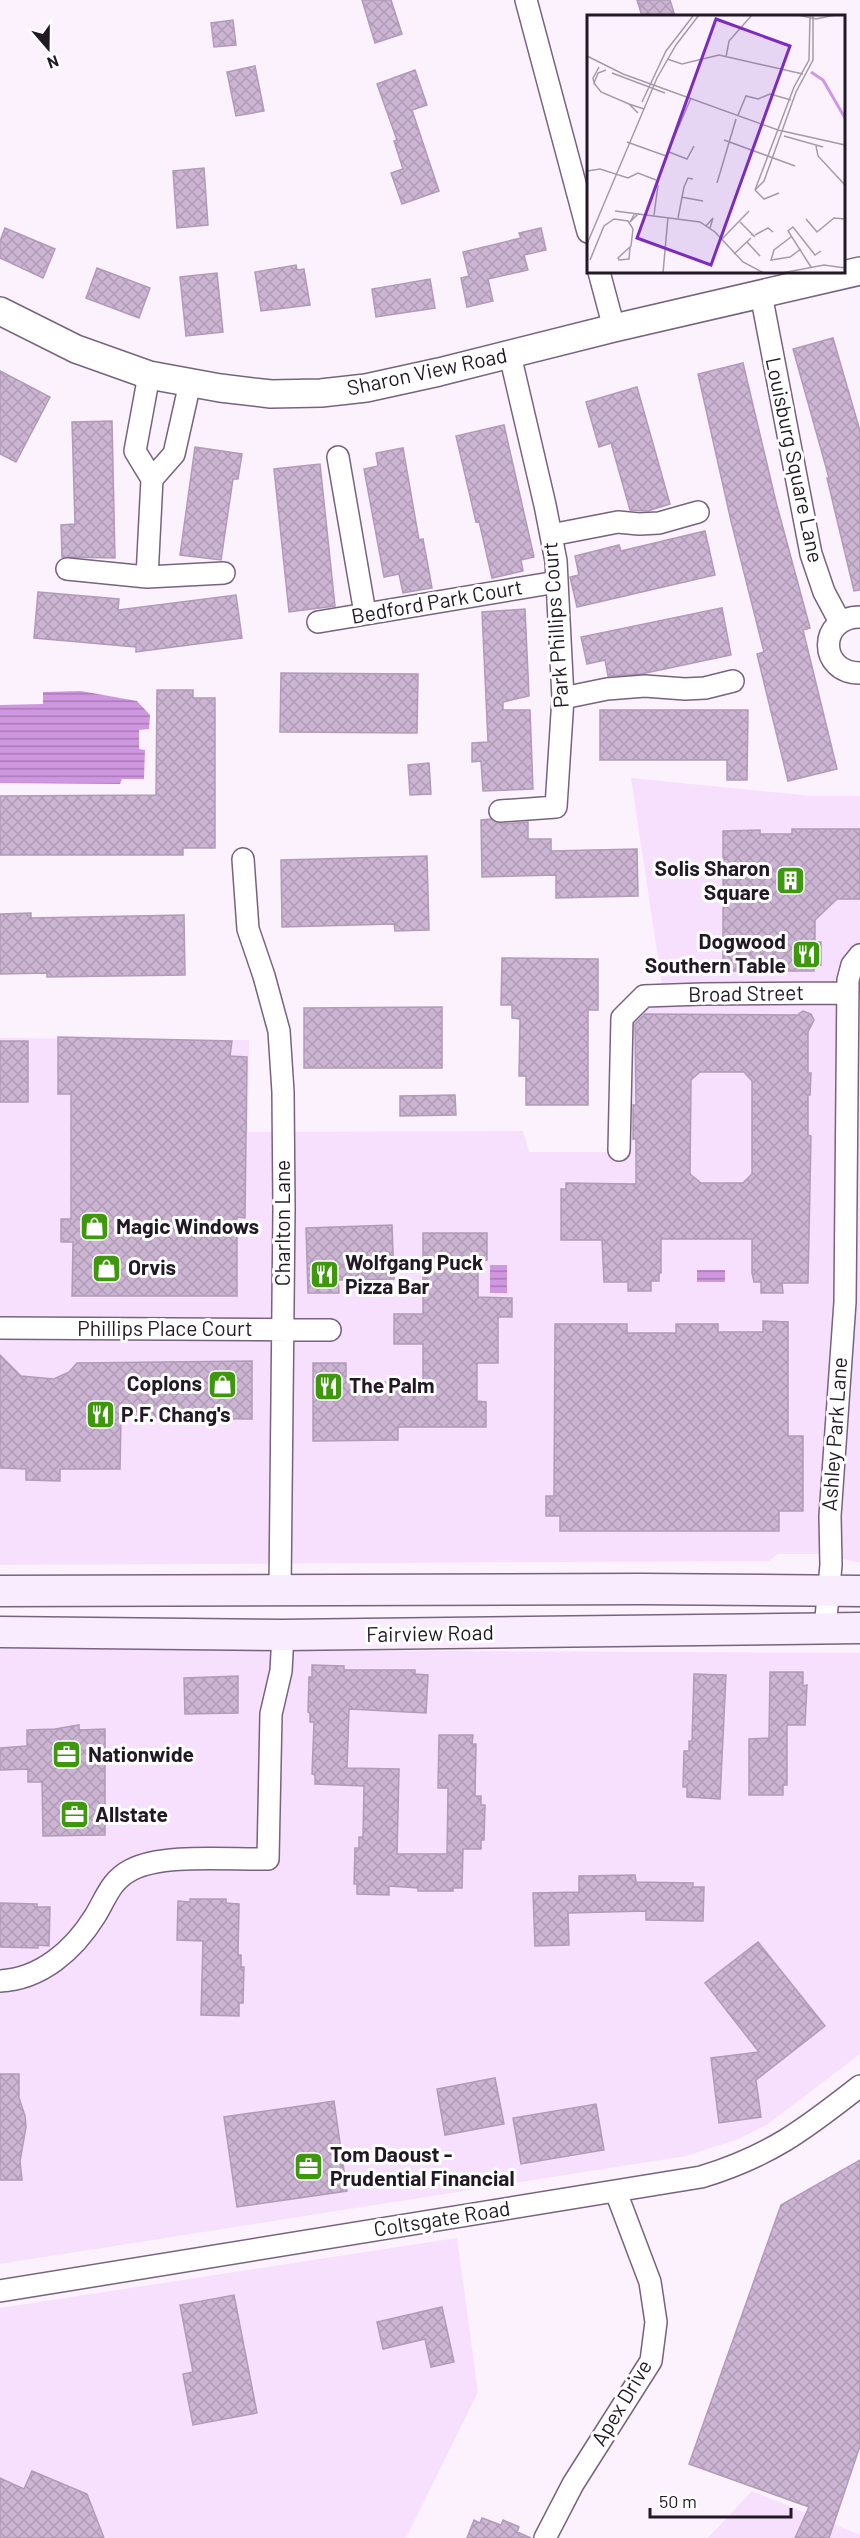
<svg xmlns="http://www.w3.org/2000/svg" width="860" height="2538" viewBox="0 0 860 2538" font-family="Barlow,sans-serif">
  <defs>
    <pattern id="water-rules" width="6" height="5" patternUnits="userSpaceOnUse" patternTransform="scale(1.5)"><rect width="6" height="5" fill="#d097e1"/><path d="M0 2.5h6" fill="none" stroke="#a87ab6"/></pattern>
    <pattern id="building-cross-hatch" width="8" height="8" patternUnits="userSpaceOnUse" patternTransform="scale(1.5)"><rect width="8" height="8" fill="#ccb5d3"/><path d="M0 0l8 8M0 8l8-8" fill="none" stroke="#af9bb5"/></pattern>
  </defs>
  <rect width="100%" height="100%" fill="#fbf2fe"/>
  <path fill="#f6e0fd" d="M631,778L812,796H860V1563L824,1554H778L769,1561L0,1565V1038L249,1040L248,1132L523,1131L529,1152H618V1035L663,992Z
    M0,1649L860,1653V2054L768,2124L739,2139L686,2156L0,2264Z
    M457,2238L478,2392L406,2538H0V2308Z
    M752,2491L860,2535V2538H708Z"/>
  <path fill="url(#water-rules)" d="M81,691L137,701L150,715L149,729L139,730V749L145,750L144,779H122L120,784L0,783V705L43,704V692Z
    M490,1265H507V1293H490Z
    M697,1270H725V1282H697Z"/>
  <path fill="url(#building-cross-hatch)" stroke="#b19bb8" stroke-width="1.5" fill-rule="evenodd" d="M362,0H391L402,34L375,43Z
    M637,0H670L675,16H642Z
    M233,20L236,45L214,47L211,23Z
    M255,66L264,111L236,116L227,72Z
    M415,70L427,105L412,110L439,191L402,204L391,173L403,169L394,141L397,140L377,84Z
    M204,168L208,225L177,228L173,171Z
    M5,228L55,249L43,278L0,258V241Z
    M541,228L546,250L524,255L528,270L488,279L493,301L467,307L461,278L469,276L463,252L521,238L519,233Z
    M296,265L297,270L304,269L310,305L261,311L255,272Z
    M97,268L150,288L139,318L86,298Z
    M217,273L223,332L186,336L180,277Z
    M430,279L435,308L376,317L372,289Z
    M833,338L860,431V590L854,591L827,478H829L793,349Z
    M743,363L776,502L810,628L803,630L837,769L788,781L757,654L764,652L731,521L698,374Z
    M0,371L50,397L16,462L0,454Z
    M637,387L670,504L648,511L630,510L611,443L599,447L586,402Z
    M112,421L115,558L62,557L61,525L75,524L72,422Z
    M504,425L534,557L521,560L523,571L492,578L479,521L476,522L456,436Z
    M195,447L242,454L238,479H233L221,560L180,555Z
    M403,448L419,540L423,539L432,588L403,593L399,574L384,577L364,469L378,466L376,453Z
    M320,464L335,606L289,612L274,469Z
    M705,531L715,575L577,607L570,577L579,575L575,556L619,545L621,551Z
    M38,592L119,599L118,610L236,595L242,638L136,652V647L34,638Z
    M722,608L731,655L641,674L608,676L605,660L587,664L581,637Z
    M525,609L529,696L503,702V710H530L533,789L483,791L481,761L472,762V743L488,742L482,612Z
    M281,673L418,674L417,733L280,732Z
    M157,690H193V698H215V848H183V855H0V796L156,795Z
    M600,710H748L747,780H727V760H600Z
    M429,763L431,794L410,795L408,765Z
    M491,819L501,824L528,822V839H551V851L637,849L638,896L556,898V875L482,877L481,820Z
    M792,829H860V899H837L815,920V942H821V965H814V971H723V831L760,830V834H792Z
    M427,856L429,930L395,931L394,924L282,927L281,860Z
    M31,913V918L184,915L185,975L47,977V973L0,974V914Z
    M502,958L598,959V1010H588V1105H526V1076H519L520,1019L512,1018V1005H501Z
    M442,1007V1068H304V1008Z
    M803,1011L811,1014L814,1020L808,1032V1073H811L810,1095H808V1135L811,1136L808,1283H782L783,1293H761V1282H754L752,1273V1239H661V1273H659V1281H651V1291H628V1282H604L602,1240H561V1189H566V1183L636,1184V1139H633V1105H636L635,1024L645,1014L797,1015ZM700,1072H744L752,1081V1174L743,1183H701L690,1174L691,1080Z
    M58,1037L232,1041L230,1056L247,1057L245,1218L237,1217V1296H72L73,1242H61V1219H71V1094H58Z
    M0,1041H28V1102H0Z
    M455,1095L456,1115L400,1116V1096Z
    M392,1225L394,1279L338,1280L339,1293H308L306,1228Z
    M423,1233H487V1260H478V1297L512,1298V1317H498V1363H477V1401L486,1402V1427H398V1440L313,1441V1363H346V1382H423V1344H394V1314H423Z
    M763,1321L788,1322V1436H803V1511H779V1531H560V1516H546V1496H554L555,1324H627V1333H676V1324H718V1332H763Z
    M0,1355L21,1376L54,1379L69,1372L77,1363L252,1361V1419L121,1418L120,1469H60V1481L26,1480V1469L0,1468Z
    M312,1665L344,1666V1670H415V1674L428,1675L426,1713L349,1709L347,1768L399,1769L397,1854H447L448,1788H438L439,1735H473L472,1744H476L475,1796H481V1805H485L484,1840H481V1849H463L462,1888H453V1891H418V1888L389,1886V1895L357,1894V1884H354L355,1848H359V1837H363L364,1786L315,1784V1775L312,1774L314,1722H310V1713L308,1712L309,1677H312Z
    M770,1672H803V1686L807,1685L805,1725H787V1785H783V1795H749V1739L769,1738Z
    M694,1674L726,1675L720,1799L687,1797V1787H683L684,1751H689V1741H692Z
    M238,1676V1713L185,1714L184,1678Z
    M79,1725V1730L105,1729V1835L43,1836L42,1782H28V1769L0,1770V1748L27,1746V1730L55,1729Z
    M635,1875L636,1882L693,1883V1887H704L703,1921L646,1920V1911L568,1913L569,1945L535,1946L533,1893L579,1892V1876Z
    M190,1899H226V1903L239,1904L238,1955H241V1967H244L243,2003H239V2016L201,2015L203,1941L177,1940L178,1901L190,1902Z
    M0,1903L37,1904V1907H50L49,1946L38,1945V1948L0,1947Z
    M758,1942L825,2026L756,2080L761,2117L719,2123L711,2058L759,2052L705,1983Z
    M0,2074H19V2098L25,2116L26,2127L20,2161L22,2180H0Z
    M495,2078L504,2124L445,2135L437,2089Z
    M334,2101L347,2191L237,2207L224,2117Z
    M596,2104L604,2150L521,2164L513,2118Z
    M860,2160V2446L829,2538H795L809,2507L689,2464L781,2205Z
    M234,2295L257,2413L193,2425L183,2374L193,2372L180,2305Z
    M442,2307L454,2362L431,2367L425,2339L383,2349L377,2322Z
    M32,2471L87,2494L104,2538H0V2478L24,2489Z
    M482,2518L501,2525L503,2520L519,2527L517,2532L531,2538H467L474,2520L480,2523Z"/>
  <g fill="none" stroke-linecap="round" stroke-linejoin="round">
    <defs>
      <path id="minor" d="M526,0L588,232
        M599,272L614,328
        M761,294L811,554L824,592L840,622
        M149,375L135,451L152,479L174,454L190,383
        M338,457L365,613
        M551,535L618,522L639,524L659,523L698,512
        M67,569L147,577L224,573
        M147,577L152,479
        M860,617C818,617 818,673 860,673
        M318,622L557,582
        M563,698L607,689L645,686L685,689L705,688L733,681
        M500,811L556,807L563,698L556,561L545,505L510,355
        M243,859L248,929L264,976L279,1031L283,1092L284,1209L280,1591
        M619,1150L622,1018L644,996L703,994L848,993
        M0,1328L330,1330
        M825,1628L831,1565L830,1516L845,1302L848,980L852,965L860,955
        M0,1981C41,1979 74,1950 95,1916C106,1898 111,1880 131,1870C162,1853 231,1860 268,1859L271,1714L281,1671L283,1635
        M0,2291L701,2177C770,2156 804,2130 860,2086
        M545,2538L573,2484L651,2361L656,2322L650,2282L616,2192"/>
      <path id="tertiary" d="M0,311L76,349L149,375L220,388L271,394L321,393L366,388L439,372L614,328L860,271"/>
      <path id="secondary" d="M0,1591L641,1589L860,1591
        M0,1632L283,1635L860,1628"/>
    </defs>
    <use href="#minor" stroke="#77637e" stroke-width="24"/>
    <use href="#tertiary" stroke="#77637e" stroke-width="30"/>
    <use href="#secondary" stroke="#77637e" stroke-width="33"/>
    <use href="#minor" stroke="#fff" stroke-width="21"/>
    <use href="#tertiary" stroke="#fff" stroke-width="27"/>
    <use href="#secondary" stroke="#f9ecfe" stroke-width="30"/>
  </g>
  <defs>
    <symbol id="building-square" viewBox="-11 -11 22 22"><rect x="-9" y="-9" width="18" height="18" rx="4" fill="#3f970f" stroke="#fff"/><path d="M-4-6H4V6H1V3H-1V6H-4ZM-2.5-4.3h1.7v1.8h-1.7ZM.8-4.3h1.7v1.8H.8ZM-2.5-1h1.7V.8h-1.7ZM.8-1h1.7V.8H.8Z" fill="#fff"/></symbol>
    <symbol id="restaurant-square" viewBox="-11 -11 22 22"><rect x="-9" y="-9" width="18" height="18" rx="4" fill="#3f970f" stroke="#fff"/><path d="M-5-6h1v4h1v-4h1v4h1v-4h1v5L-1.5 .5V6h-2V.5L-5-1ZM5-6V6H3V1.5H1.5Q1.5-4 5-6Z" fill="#fff"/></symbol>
    <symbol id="shop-square" viewBox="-11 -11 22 22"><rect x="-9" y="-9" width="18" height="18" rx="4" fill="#3f970f" stroke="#fff"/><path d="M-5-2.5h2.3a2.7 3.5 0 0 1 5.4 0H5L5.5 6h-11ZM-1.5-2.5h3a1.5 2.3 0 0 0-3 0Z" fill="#fff"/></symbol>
    <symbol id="office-square" viewBox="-11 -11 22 22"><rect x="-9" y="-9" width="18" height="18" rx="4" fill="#3f970f" stroke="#fff"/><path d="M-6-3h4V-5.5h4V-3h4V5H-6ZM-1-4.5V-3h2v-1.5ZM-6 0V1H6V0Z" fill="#fff"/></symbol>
  </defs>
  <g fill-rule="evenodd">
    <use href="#building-square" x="774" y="864" width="33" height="33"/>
    <use href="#restaurant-square" x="790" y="938" width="33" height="33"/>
    <use href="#shop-square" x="78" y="1210" width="33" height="33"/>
    <use href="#shop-square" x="90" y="1252" width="33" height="33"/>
    <use href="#restaurant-square" x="308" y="1258" width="33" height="33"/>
    <use href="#shop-square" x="206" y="1368" width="33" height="33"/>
    <use href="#restaurant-square" x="312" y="1370" width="33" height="33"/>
    <use href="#restaurant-square" x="84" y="1398" width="33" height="33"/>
    <use href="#office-square" x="50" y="1738" width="33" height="33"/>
    <use href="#office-square" x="58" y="1798" width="33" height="33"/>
    <use href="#office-square" x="292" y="2150" width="33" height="33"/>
  </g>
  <g text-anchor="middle" stroke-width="6" stroke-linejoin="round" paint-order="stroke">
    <g font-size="21" fill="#211924" stroke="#fff">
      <text transform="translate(427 372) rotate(-12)" y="7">Sharon View Road</text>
      <text transform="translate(794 460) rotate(78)" y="7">Louisburg Square Lane</text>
      <text transform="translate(437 602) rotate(-10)" y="7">Bedford Park Court</text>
      <text transform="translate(556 625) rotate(-94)" y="7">Park Phillips Court</text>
      <text transform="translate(746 994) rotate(-1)" y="7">Broad Street</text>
      <text transform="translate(283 1223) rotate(-90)" y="7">Charlton Lane</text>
      <text x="165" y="1336">Phillips Place Court</text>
      <text transform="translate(835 1434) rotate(-86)" y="7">Ashley Park Lane</text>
      <text transform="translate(430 1634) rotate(-1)" y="7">Fairview Road</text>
      <text transform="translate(442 2219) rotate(-9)" y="7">Coltsgate Road</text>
      <text transform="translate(622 2403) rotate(-59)" y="7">Apex Drive</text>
    </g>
    <g font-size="21" font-weight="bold" fill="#211924" stroke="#fff" text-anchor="start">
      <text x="770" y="876" text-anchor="end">Solis Sharon<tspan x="770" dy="24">Square</tspan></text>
      <text x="786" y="949" text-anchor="end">Dogwood<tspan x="786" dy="24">Southern Table</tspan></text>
      <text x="116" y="1234">Magic Windows</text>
      <text x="345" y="1270">Wolfgang Puck<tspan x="345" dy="24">Pizza Bar</tspan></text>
      <text x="128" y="1275">Orvis</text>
      <text x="202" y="1391" text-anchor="end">Coplons</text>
      <text x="349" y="1393">The Palm</text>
      <text x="121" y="1422">P.F. Chang's</text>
      <text x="88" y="1762">Nationwide</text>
      <text x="95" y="1822">Allstate</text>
      <text x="330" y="2162">Tom Daoust -<tspan x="330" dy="24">Prudential Financial</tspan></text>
    </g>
  </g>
  <g transform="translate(587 15)">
    <rect width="258" height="258" fill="#fbf2fe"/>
    <path fill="none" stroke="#d097e1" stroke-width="3" d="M224,57L236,65L258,103"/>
    <path fill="none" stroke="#a49ba7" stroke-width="1.5" d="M211,0L229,4L248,0M223,1L222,45L207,72L168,175L177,166L209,77L226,45V0M0,41L36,59L191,115L258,130M139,42L142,26L165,0M80,44L95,49L132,40L216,59M12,52L6,63L7,68L11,58L19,55M25,58L78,78M7,68L14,77L42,89M55,87L79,36L106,1M51,98L42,89L57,94M151,100L159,81L171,84L183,79L204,85M197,121L236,132M137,125L208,151M40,127L79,141L104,83M229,131L231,141L258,170M82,137L100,144L107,131M0,156L13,154L41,163L51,158L69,165M130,168L149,104M168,175L177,184L192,178M94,182L116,186M28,196L113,207L128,217L156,247L177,258M48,198L43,207L52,198M67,200L71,170M91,203L97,172L101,163L106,164M219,204L230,217L247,203L258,204M153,207L168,222L164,219M119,211L126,203L123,213M168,220L181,213L186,217M204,222L187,235L184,245L203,242L214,234M135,224L162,196M160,227L173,241M0,229L70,63L89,30L112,0M147,239L164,223M3,245L17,211L27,204L41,206L46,214L44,231L31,243L32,245L42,244L43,232M224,252L201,216L206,212L228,240L234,236M76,258L81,202M195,258L237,250L258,253"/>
    <path fill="#7b2cbf" fill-opacity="0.15" stroke="#7b2cbf" stroke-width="3" d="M129,4L203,31L124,250L50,223Z"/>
    <rect width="258" height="258" fill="none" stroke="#211924" stroke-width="3"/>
  </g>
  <g transform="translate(48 48) rotate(160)" stroke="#ffffff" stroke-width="4.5" paint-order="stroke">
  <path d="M0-4.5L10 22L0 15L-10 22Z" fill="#211924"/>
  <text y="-9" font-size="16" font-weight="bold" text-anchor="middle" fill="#211924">N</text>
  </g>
  <path d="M650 2508v9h141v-9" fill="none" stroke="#211924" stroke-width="3"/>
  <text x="659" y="2508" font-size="18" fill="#211924" stroke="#ffffff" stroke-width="4.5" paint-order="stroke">50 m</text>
</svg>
